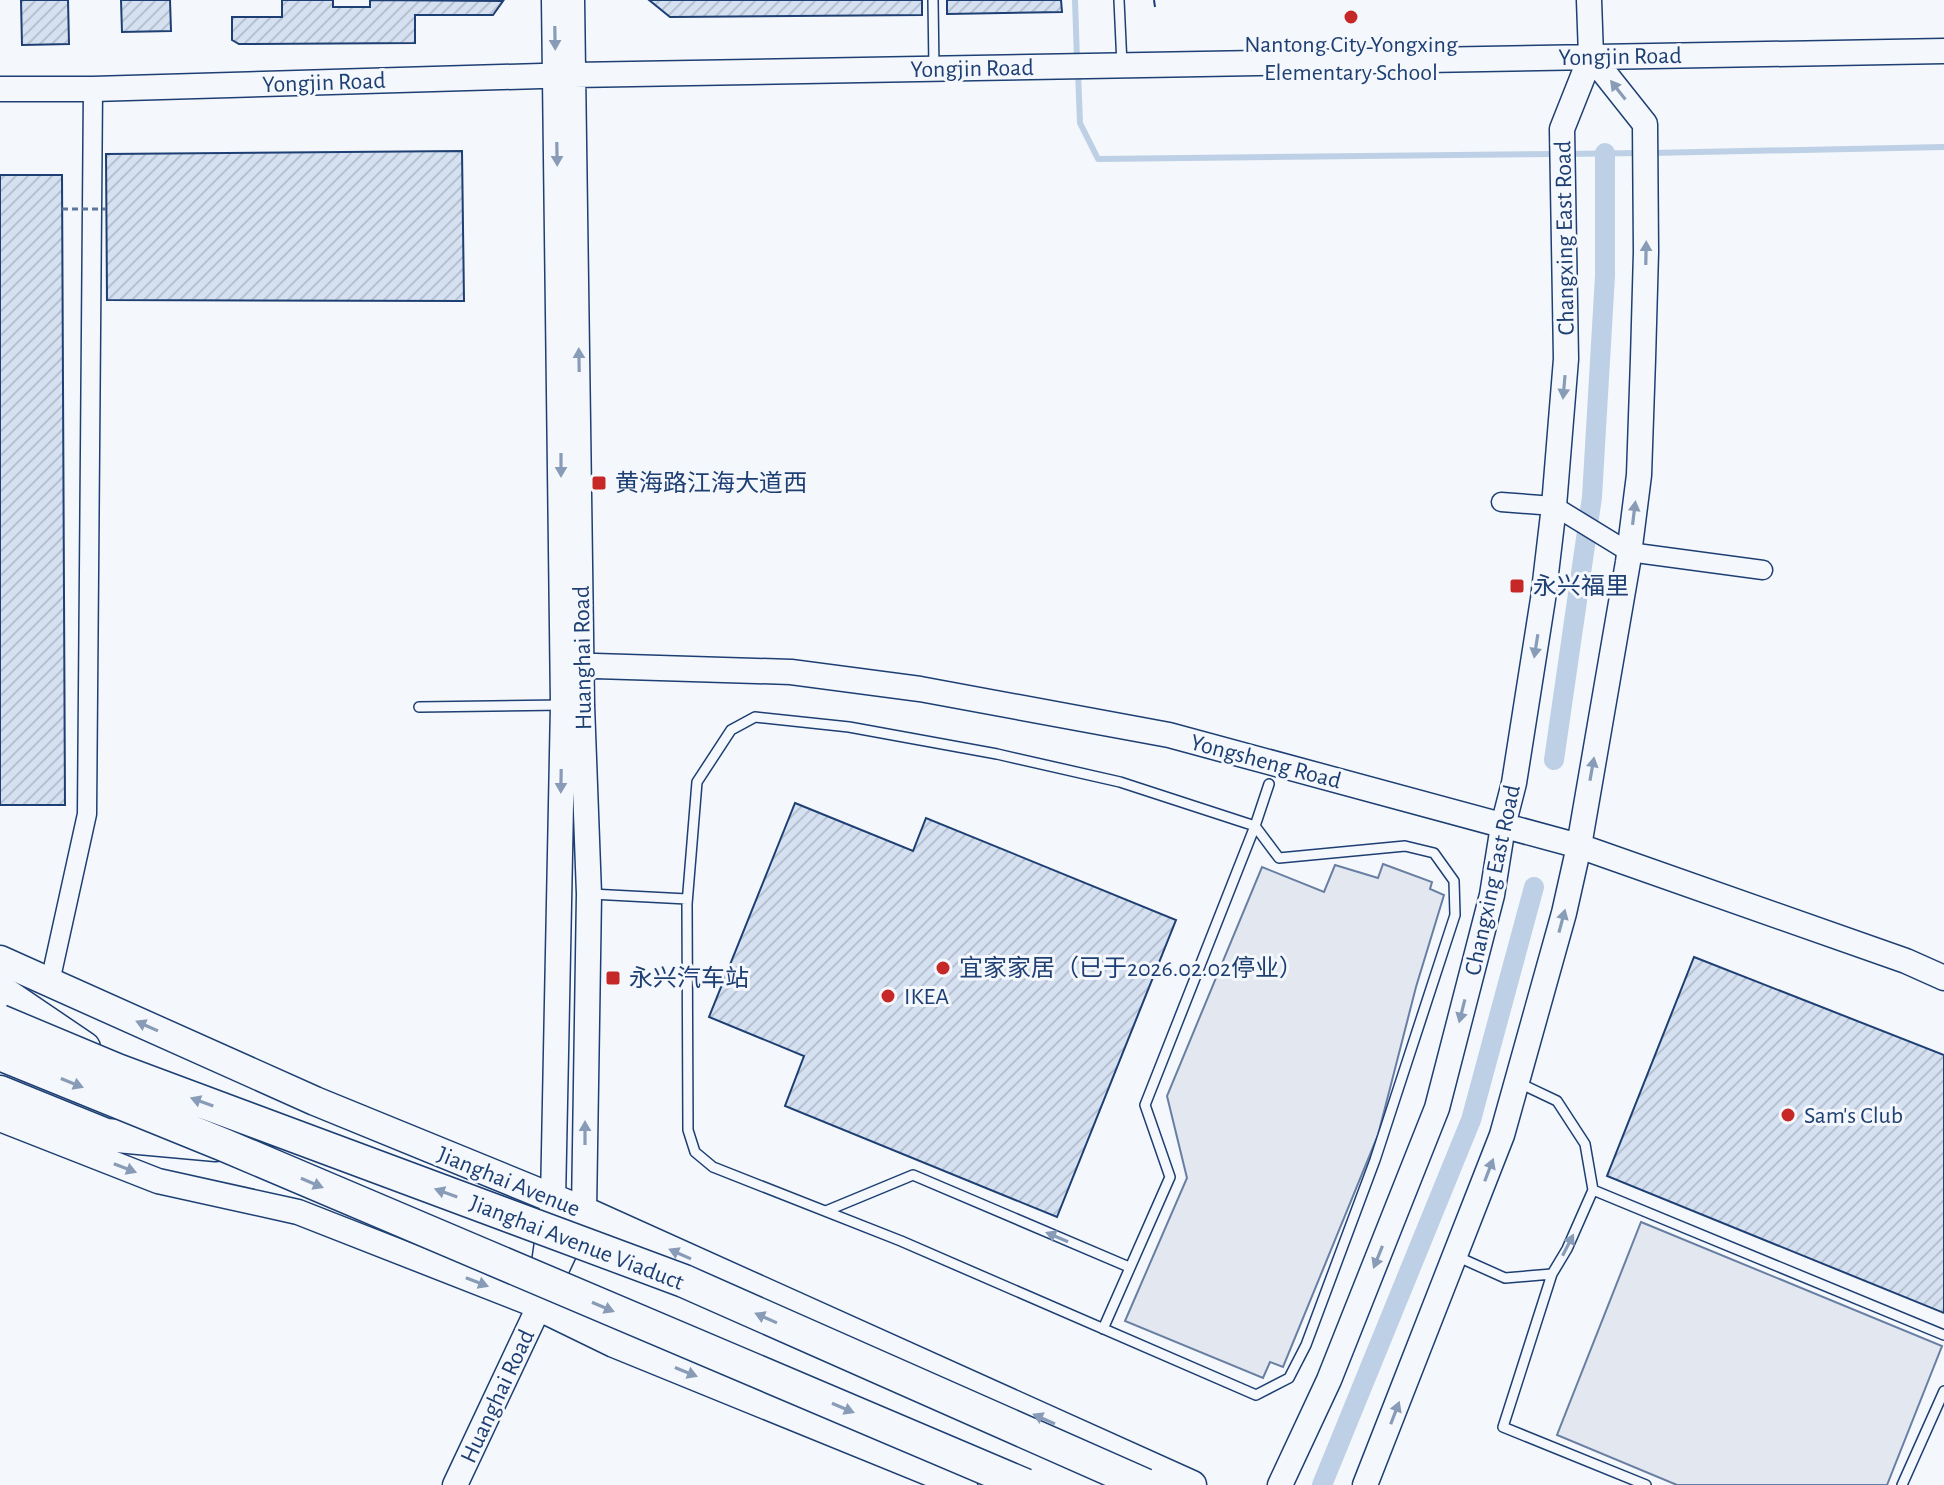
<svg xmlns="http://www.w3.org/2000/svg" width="1944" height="1485" viewBox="0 0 1944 1485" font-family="'Alegreya Sans','Noto Sans SC',sans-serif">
  <defs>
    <pattern id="building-hatch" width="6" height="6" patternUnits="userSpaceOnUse" patternTransform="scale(2)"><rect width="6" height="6" fill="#d5e0f0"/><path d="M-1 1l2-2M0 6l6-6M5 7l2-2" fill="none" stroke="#b6c1d1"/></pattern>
  </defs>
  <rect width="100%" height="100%" fill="#f4f7fb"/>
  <path fill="#e3e8f0" stroke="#687fa3" stroke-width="2" d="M1383,864L1432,882L1430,889L1444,895L1416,987L1378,1135L1283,1367L1270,1362L1263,1378L1125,1321L1187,1178L1167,1096L1262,867L1324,892L1335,865L1378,878Z
    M1641,1222L1942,1346L1887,1485H1677L1557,1435Z"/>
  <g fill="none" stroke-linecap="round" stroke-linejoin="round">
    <path stroke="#bed0e5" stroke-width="6" d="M1075,0L1077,60
      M1078,72L1080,123L1098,159L1555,154
      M1650,153L1944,147
      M1566,154L1639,153"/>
    <path stroke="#bed0e5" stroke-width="20" d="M1554,760L1592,497L1605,276V153
      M1322,1485L1471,1120L1534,887"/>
  </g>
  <path fill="url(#building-hatch)" stroke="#1d3f73" stroke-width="2" d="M21,0H68L69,44L22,45Z
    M121,0H170L171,31L122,32Z
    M282,0H333V7H370V0L503,1L493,15H415V43L239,44L232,40V17H282Z
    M649,0H922V15L670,17Z
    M947,0H1061L1062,12L947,14Z
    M462,151L464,301L107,300L106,154Z
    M0,175H62L65,805H0Z
    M795,803L913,851L926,818L1176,920L1057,1217L785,1106L804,1056L709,1017Z
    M1694,957L1944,1055V1313L1607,1176Z"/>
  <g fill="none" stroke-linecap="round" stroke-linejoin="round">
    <defs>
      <path id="lane" d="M933,0L934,69
        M1119,0L1122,65
        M419,707L563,705
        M591,894L687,899
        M1593,1190L1944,1335
        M826,1211L913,1175L1129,1267
        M1456,1256L1505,1278L1552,1274L1567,1249L1593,1190L1585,1144L1557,1101L1517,1082
        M1552,1274L1503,1427L1646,1485
        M1103,1329L1170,1177L1145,1105L1255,826L1120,782L997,754L849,727L755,717L731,730L697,782L687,904L688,1130L695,1152L713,1167L901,1241L1256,1395L1289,1378L1306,1345L1375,1160L1455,915L1454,881L1434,853L1405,846L1279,858L1255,826L1269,784
        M1902,1485L1944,1391"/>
      <path id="street" d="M1501,502L1554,506L1629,552L1763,570
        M50,982L87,814L93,89"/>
      <path id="secondary" d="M0,89H93L574,75L1944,51
        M563,665L791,672L920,689L1169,735L1579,846L1906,961L1944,978
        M0,1119L158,1181L298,1212L538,1306
        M541,1284L553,1201L563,705L554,0
        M455,1485L584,1211L589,894L582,705L572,0
        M1280,1485L1329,1380L1437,1108L1492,895L1503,826L1514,783L1543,599L1554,506L1566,359L1562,129L1591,56L1589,0
        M1365,1485L1502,1135L1564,913L1579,846L1628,562L1639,475L1643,359L1646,252L1645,124L1591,56"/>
      <path id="primary" d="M0,960L315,1101L584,1211L1192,1485
        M538,1306L614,1343L963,1485"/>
      <path id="highway" d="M0,991L84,1048
        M0,1092L106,1135L216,1145"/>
    </defs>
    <use href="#lane" stroke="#1d3f73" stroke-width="12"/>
    <use href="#street" stroke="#1d3f73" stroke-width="21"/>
    <use href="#secondary" stroke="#1d3f73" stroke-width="27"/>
    <use href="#primary" stroke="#1d3f73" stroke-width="31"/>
    <use href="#highway" stroke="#1d3f73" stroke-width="35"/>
    <use href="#lane" stroke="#f4f7fb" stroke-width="9"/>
    <use href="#street" stroke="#f4f7fb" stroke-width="18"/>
    <use href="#secondary" stroke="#f4f7fb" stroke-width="24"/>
    <use href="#primary" stroke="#f4f7fb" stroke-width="28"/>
    <use href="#highway" stroke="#f4f7fb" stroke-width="32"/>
    <defs>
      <path id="highway-bridge" d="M0,1021L117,1070L684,1281L1145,1485
        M0,1054L224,1145L1025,1485"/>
    </defs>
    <use href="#highway-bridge" stroke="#1d3f73" stroke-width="35" stroke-linecap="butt"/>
    <path stroke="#5e769c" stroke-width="3" stroke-dasharray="6 4" stroke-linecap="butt" d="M62,209H106"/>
    <use href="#highway-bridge" stroke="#f4f7fb" stroke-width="32"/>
    <path stroke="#1d3f73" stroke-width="2" stroke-dasharray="10 4" stroke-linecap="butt" d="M1154,0L1155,7"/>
  </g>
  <defs><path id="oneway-solid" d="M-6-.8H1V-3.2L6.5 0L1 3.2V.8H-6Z" transform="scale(2)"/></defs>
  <g fill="#889bb7">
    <use href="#oneway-solid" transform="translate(555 38) rotate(89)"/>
    <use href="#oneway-solid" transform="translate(1618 90) rotate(-128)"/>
    <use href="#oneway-solid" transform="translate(557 154) rotate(89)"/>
    <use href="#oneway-solid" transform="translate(1646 253) rotate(-89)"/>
    <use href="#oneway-solid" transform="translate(579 360) rotate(-91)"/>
    <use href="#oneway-solid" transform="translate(1564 387) rotate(95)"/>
    <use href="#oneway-solid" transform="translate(561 465) rotate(90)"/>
    <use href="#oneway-solid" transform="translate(1634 513) rotate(-83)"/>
    <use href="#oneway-solid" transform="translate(1536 646) rotate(99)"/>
    <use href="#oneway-solid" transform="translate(1592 769) rotate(-80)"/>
    <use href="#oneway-solid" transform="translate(561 781) rotate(91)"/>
    <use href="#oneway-solid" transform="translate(1562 921) rotate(-75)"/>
    <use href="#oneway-solid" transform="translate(1462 1011) rotate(104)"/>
    <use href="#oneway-solid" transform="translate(147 1026) rotate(-156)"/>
    <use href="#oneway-solid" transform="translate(72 1083) rotate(22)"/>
    <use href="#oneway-solid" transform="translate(202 1102) rotate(-160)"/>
    <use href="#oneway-solid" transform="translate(585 1133) rotate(-90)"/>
    <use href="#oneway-solid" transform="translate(125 1168) rotate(21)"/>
    <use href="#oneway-solid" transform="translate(1489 1170) rotate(-69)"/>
    <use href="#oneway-solid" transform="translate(312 1183) rotate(23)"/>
    <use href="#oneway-solid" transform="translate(446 1193) rotate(-160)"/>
    <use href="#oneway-solid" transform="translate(1057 1237) rotate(-157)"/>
    <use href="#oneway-solid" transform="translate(1568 1245) rotate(-63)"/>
    <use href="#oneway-solid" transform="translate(680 1254) rotate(-156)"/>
    <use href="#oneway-solid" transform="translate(1378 1257) rotate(112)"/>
    <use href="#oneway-solid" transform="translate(477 1282) rotate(21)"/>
    <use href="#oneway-solid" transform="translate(603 1307) rotate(23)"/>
    <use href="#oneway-solid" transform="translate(766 1318) rotate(-156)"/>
    <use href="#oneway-solid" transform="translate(686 1372) rotate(22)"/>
    <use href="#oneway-solid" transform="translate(843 1408) rotate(23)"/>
    <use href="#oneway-solid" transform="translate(1395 1413) rotate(-69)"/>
    <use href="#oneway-solid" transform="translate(1044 1419) rotate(-156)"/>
  </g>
  <g fill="#c62828" stroke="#f4f7fb" stroke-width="3">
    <circle cx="1351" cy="17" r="8"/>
    <rect x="591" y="475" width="16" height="16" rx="4"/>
    <rect x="1509" y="578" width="16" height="16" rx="4"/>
    <circle cx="943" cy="968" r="8"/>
    <rect x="605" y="970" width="16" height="16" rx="4"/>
    <circle cx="888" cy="996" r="8"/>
    <circle cx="1788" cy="1115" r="8"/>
  </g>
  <g text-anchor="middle" stroke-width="6" stroke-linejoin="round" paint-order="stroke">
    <g font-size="24" fill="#1d3f73" stroke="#f4f7fb" text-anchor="start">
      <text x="1351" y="52" text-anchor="middle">Nantong City Yongxing<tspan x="1351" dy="28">Elementary School</tspan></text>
      <text x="615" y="491">黄海路江海大道西</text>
      <text x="1533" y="594">永兴福里</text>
      <text x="959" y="976">宜家家居（已于2026.02.02停业）</text>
      <text x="629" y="986">永兴汽车站</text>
      <text x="904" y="1004">IKEA</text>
      <text x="1804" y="1123">Sam's Club</text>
    </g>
    <g font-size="24" fill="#1d3f73" stroke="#f4f7fb">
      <text transform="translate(1620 56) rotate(-1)" y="8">Yongjin Road</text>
      <text transform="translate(972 68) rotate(-1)" y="8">Yongjin Road</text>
      <text transform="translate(324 82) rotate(-2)" y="8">Yongjin Road</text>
      <text transform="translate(1564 238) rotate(-91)" y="8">Changxing East Road</text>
      <text transform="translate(582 658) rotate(-91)" y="8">Huanghai Road</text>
      <text transform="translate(1266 761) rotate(15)" y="8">Yongsheng Road</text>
      <text transform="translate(1492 880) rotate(-78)" y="8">Changxing East Road</text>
      <text transform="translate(509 1181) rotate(22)" y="8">Jianghai Avenue</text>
      <text transform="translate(577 1242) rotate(21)" y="8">Jianghai Avenue Viaduct</text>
      <text transform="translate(497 1396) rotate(-65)" y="8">Huanghai Road</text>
    </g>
  </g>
</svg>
